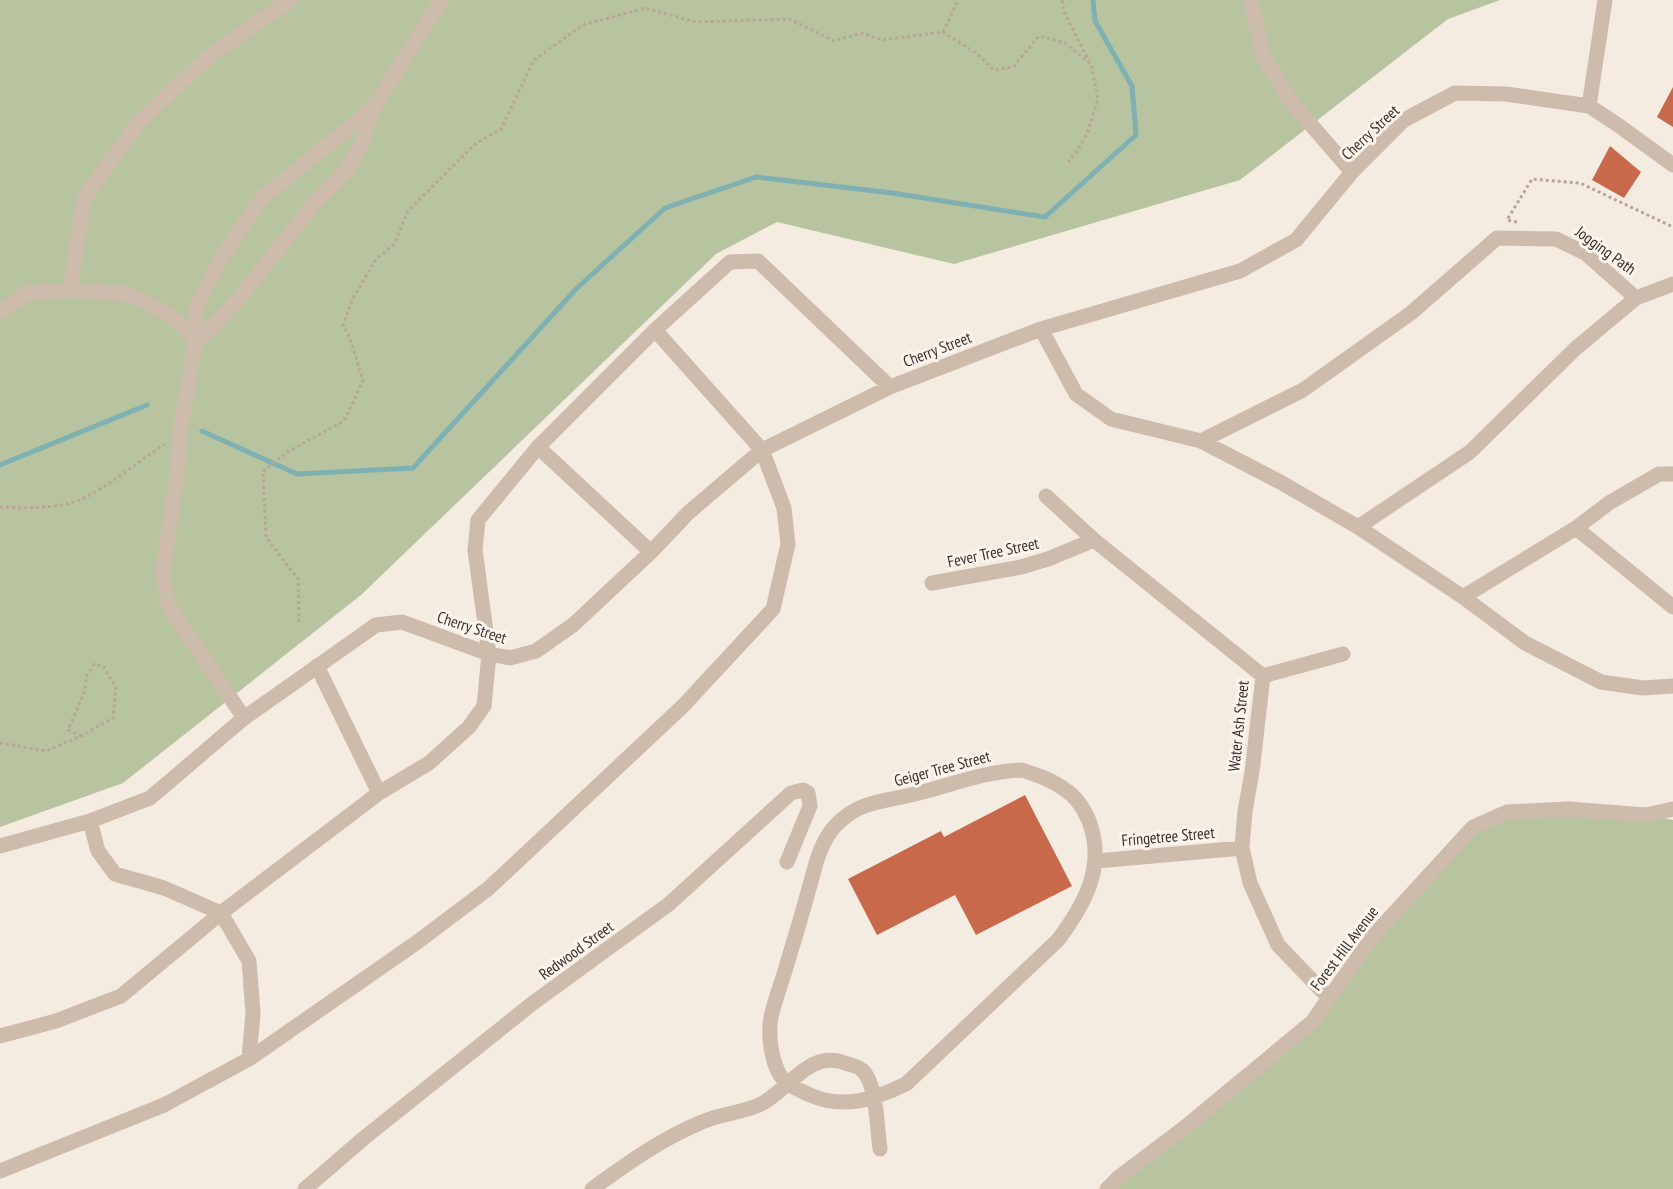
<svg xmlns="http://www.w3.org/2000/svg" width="1673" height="1189" viewBox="0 0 1673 1189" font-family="'PT Sans Narrow',sans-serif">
  <rect width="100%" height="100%" fill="#f4ebe1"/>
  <path fill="#b8c4a0" d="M0,0H1500L1448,19L1240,180L954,264L777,222L716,254L361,595L123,783L0,827Z
    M1507,812L1646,815L1673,820V1189H1107L1312,1022L1373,936L1473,827Z"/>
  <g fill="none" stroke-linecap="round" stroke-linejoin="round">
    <path stroke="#7fb0b2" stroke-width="5" d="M202,431L297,474L413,468L576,289L665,208L756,177L892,193L1045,217L1136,135L1132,86L1095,21L1093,0
      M0,465L147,405"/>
  </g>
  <path fill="#c8694b" d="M1673,87V127L1657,117Z
    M1610,146L1641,172L1624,198L1592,180Z
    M1025,795L1072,886L976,935L955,895L877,935L848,879L941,831L944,837Z"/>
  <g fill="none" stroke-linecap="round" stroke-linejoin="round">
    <path stroke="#b9a596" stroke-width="3" stroke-dasharray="3 3" stroke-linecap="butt" d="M1062,0L1064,12L1089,61
      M943,32L958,0
      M1517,222L1507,220L1532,179L1580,183L1673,227
      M0,507C23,508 47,509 70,503C98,496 138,461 165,444
      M299,622L298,579L266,537L263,471L289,451L344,421L363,381L350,338L343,325L352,300L376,259L394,244L408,211L475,144L501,129L534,60L583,25L645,8L696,22L789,19L834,41L861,33L882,40L943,32L976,53L994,70L1013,67L1039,36L1065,43L1091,64L1098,99L1088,131L1078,150L1068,162
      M0,743L46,751L81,736L113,718L116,688L103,666L94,664L86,677L85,691L68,730L81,736"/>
    <path stroke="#cdbbac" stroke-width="15" d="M1251,0L1263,56L1292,103L1352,172
      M1589,106L1605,0
      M70,290L84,198L139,122L208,57L290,0
      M0,312L27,293L70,290L130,294L171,316L196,339
      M1041,329L1076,394L1111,419L1201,441L1282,483L1358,527L1463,597L1525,643L1601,682L1643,688L1673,686
      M196,339L209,330L241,296L316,201L346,171L360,148L374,107L441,0
      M1201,441L1303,390L1411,313L1497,238L1556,239L1585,253L1636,298
      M538,447L651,552
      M1046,496L1094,540L1263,676
      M1358,527L1470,452L1575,349L1636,298L1673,284
      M1576,528L1673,607
      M932,583L1021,567L1048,559L1094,540
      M1463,597L1576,528L1609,503L1659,474H1673
      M317,666L379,793
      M1263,676L1252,772L1245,811L1242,848L1250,883L1278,945L1329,998
      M1263,676L1343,654
      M244,718L168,605L163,573L178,465L179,436L196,339L195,323L196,309L206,287L223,255L262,198L374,107
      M1022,770C1037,775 1052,780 1064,789C1076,796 1084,809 1089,821C1106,866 1085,904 1058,940L906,1084C875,1099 844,1110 810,1095C798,1089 787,1086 780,1075C771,1060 768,1035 771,1017C775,999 782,982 787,964C797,931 807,897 816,863C822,844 829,829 845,817C864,801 892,800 915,794C951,785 985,771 1022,770Z
      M90,821L98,851L115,874L164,888L221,913L249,961L253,1013L249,1059
      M0,846L90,821L150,798L244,718L376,625L402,622L489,654L510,658L536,651L573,625L651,552L688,513L762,450L890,387L1041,329L1240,271L1296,240L1352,172L1404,120L1455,93L1506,94L1589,106L1618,125L1673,165
      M1097,861L1242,848
      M0,1036L56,1021L121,996L221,913L379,793L429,763L469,727L484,706L489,654L475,550L478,520L538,447L655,330L730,262L758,261L890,387
      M0,1171L164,1105L249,1059L416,943L489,888L683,706L773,609L788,544L784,508L762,450L655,330
      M305,1189L364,1138L533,1003L669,904L791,793L803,790L808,793L810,806L787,862
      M592,1189C628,1163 661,1139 702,1122C720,1114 741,1113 759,1105C788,1092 808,1049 845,1063C851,1065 858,1066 862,1070C877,1083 877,1129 880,1149
      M1107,1189L1119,1177L1184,1128L1312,1022L1373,936L1473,827L1507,812L1568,809L1646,815L1673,809"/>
  </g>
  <g text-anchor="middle" stroke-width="6" stroke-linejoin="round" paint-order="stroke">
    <g font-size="16" fill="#3b302b" stroke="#fbf5ee">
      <text transform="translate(1370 132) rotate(-43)" y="6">Cherry Street</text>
      <text transform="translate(1606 250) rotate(36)" y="6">Jogging Path</text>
      <text transform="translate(937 349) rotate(-21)" y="6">Cherry Street</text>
      <text transform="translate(993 552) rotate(-12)" y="6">Fever Tree Street</text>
      <text transform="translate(472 627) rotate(18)" y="6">Cherry Street</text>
      <text transform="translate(1238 726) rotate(-84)" y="6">Water Ash Street</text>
      <text transform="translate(942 768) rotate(-15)" y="6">Geiger Tree Street</text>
      <text transform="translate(1168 836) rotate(-5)" y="6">Fringetree Street</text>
      <text transform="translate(1344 948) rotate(-53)" y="6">Forest Hill Avenue</text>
      <text transform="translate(576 950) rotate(-36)" y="6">Redwood Street</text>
    </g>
  </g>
</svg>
